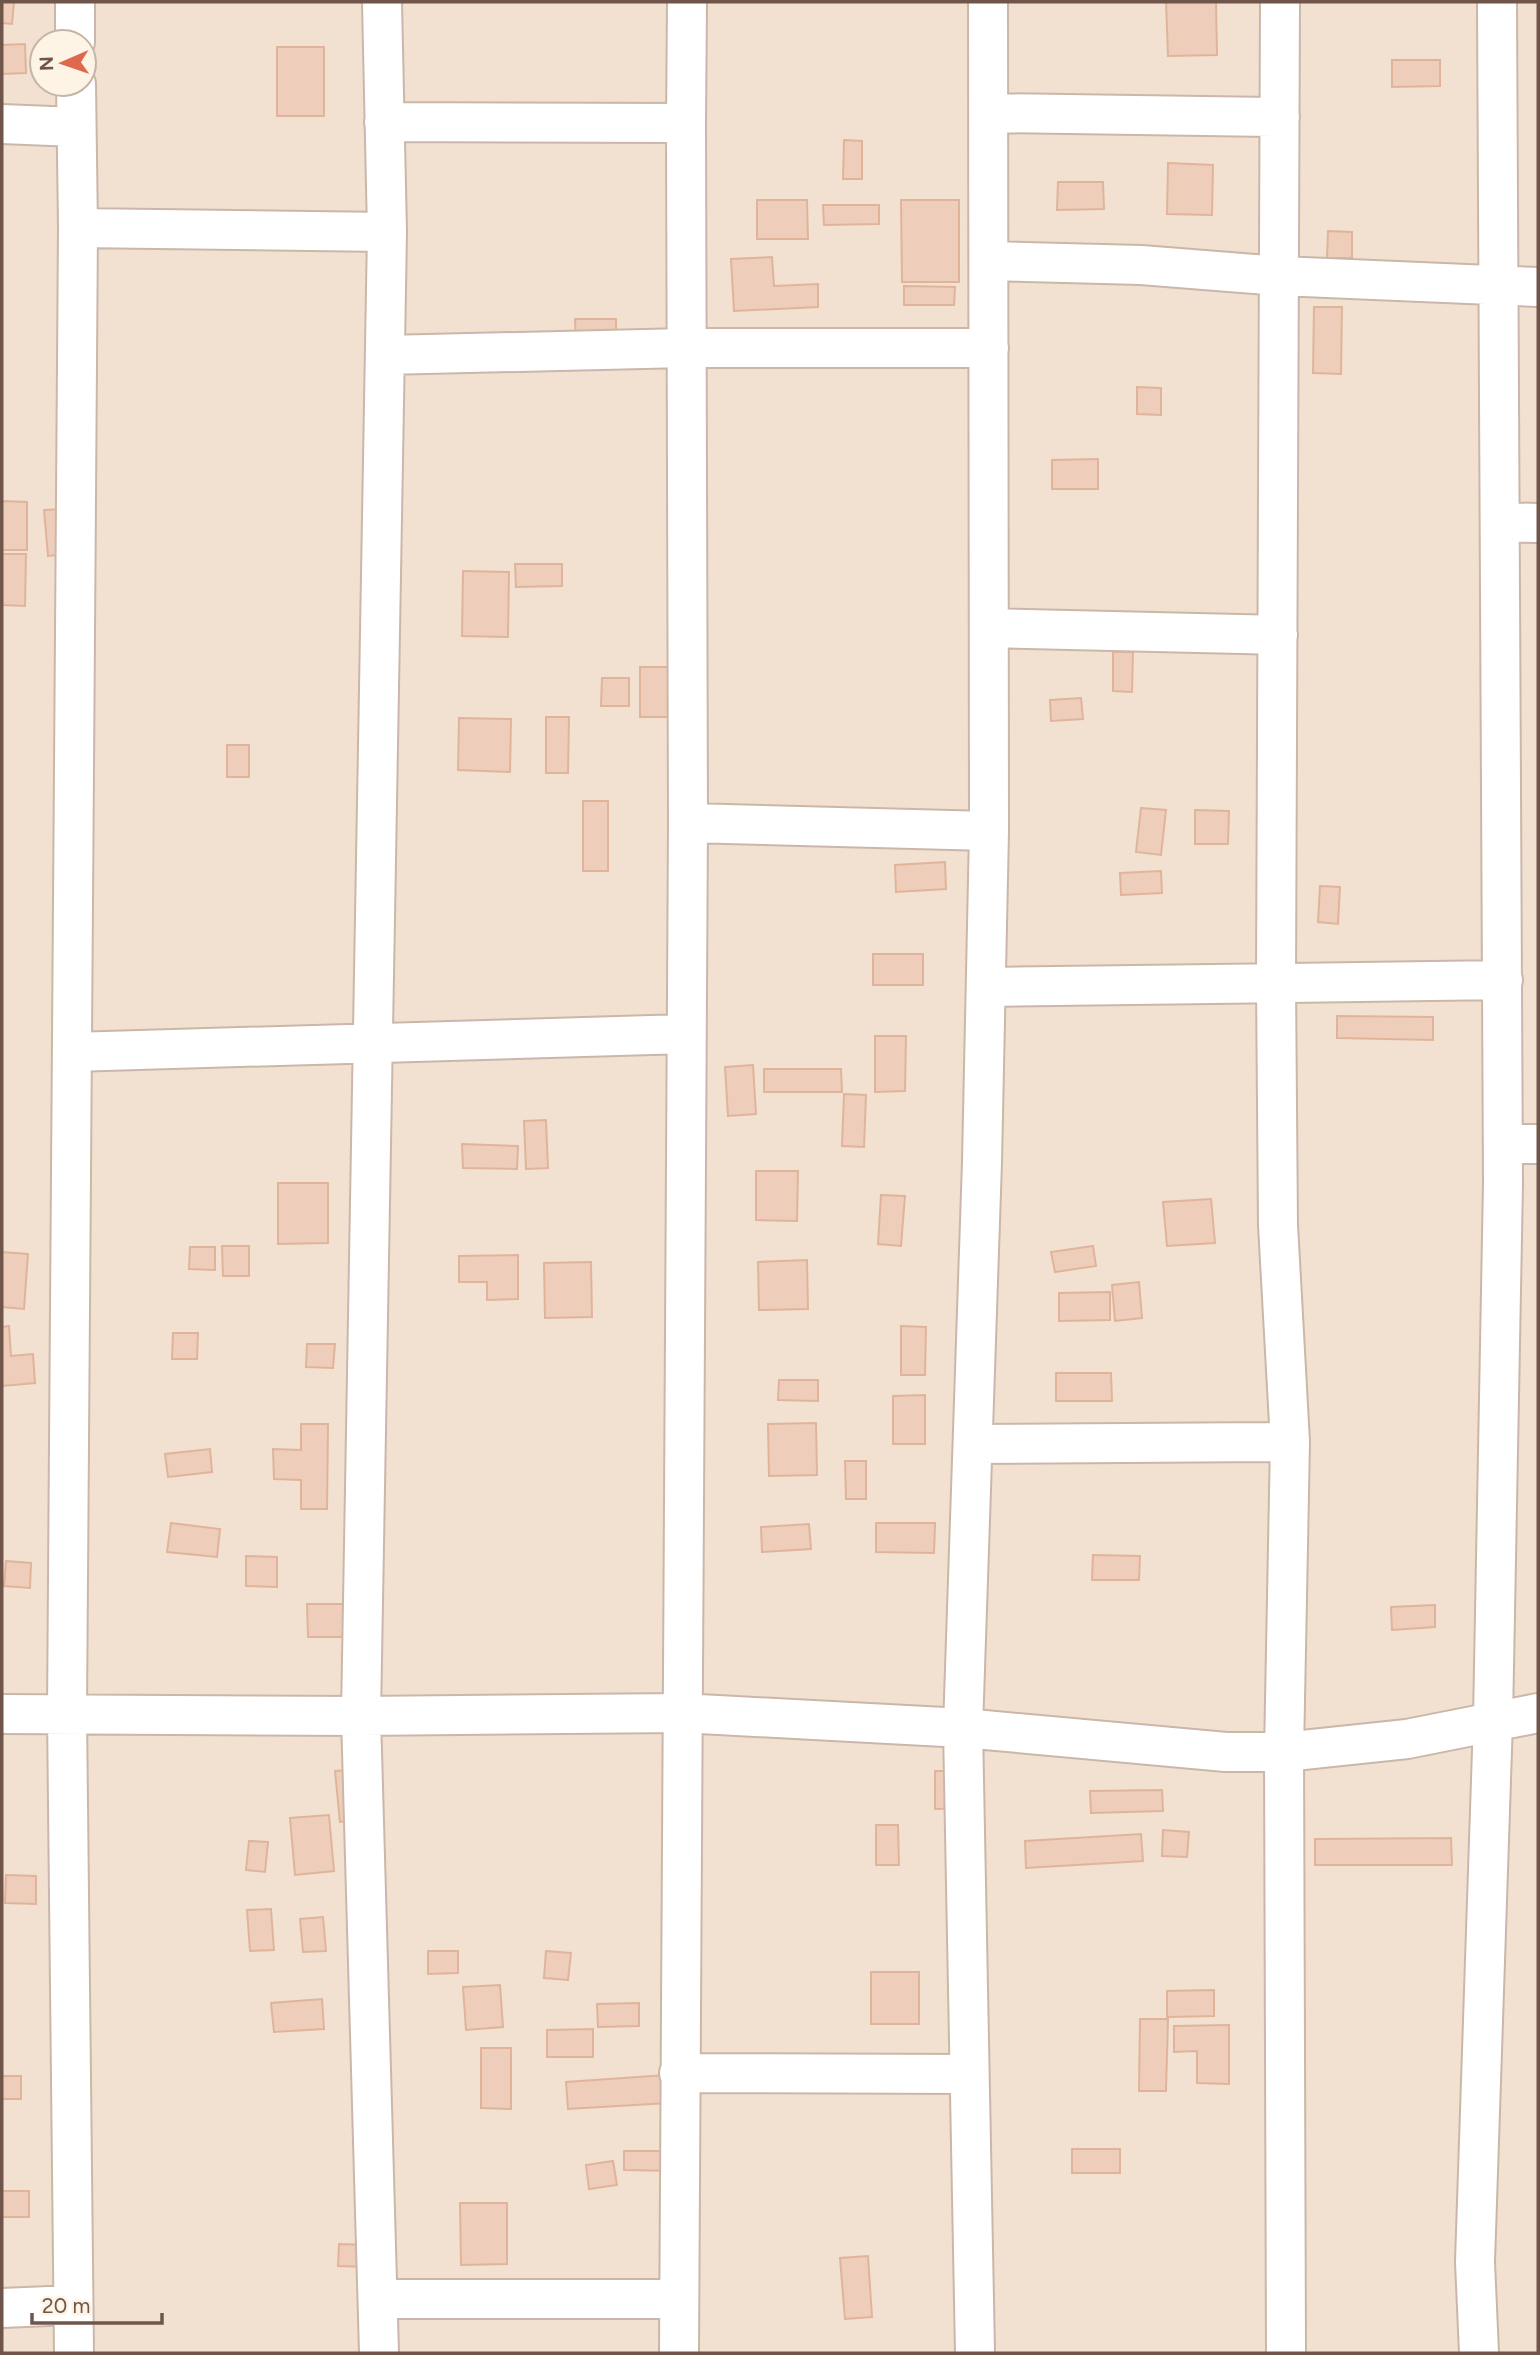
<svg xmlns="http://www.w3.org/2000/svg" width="1540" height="2355" viewBox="0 0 1540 2355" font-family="Figtree,sans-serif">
  <rect width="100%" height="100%" fill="#fbf0e1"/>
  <path fill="#f2e1d0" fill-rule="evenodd" d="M2,2H1538V2353H2ZM42,42H84V84H42Z"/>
  <path fill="#eeceba" stroke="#e0b49b" stroke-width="2" d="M2,2H14L12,24L2,23Z
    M1166,2H1216L1217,55L1168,56Z
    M25,44L26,73L2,74V45Z
    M277,47H324V116H277Z
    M1392,60H1440V86L1392,87Z
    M844,140L862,141V179H843Z
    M1168,163L1213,165L1212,215L1167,214Z
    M1058,182H1103L1104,209L1057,210Z
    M757,200H807L808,239H757Z
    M901,200H959V282H902Z
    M823,205H879V224L824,225Z
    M1328,231L1352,232V258H1327Z
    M772,257L774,286L818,284V307L734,311L731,259Z
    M904,286L955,287L954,305H904Z
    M1314,307H1342L1341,374L1313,373Z
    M575,319H616V346L576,345Z
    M1137,387L1161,388V415L1137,414Z
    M1098,459V489H1052V460Z
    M2,501L27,502V550H2Z
    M65,509L68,554L48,556L44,510Z
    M2,554H26L25,606L2,605Z
    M515,564H562V586L516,587Z
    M463,571L509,572L508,637L462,636Z
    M1113,652H1133L1132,692L1113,691Z
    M640,667H685V717H640Z
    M602,678H629V706H601Z
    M1081,698L1083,719L1051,721L1050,700Z
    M546,717H569L568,773H546Z
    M459,718L511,719L510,772L458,770Z
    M227,745H249V777H227Z
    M583,801H608V871H583Z
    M1141,808L1166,810L1161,855L1136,852Z
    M1195,810L1229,811L1228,844H1195Z
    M945,862L946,889L896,892L895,865Z
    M1161,871L1162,893L1121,895L1120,873Z
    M1320,886L1340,887L1338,924L1318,922Z
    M873,954H923V985H873Z
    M1337,1016L1433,1017V1040L1337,1038Z
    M875,1036H906L905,1091L875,1092Z
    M753,1065L756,1114L728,1116L725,1067Z
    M764,1069H841L842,1092H764Z
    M844,1094L866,1095L864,1147L842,1146Z
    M546,1120L548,1168L526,1169L524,1121Z
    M462,1144L518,1146L517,1169L463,1168Z
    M756,1171H798L797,1221L756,1220Z
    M278,1183H328V1243L278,1244Z
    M881,1195L905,1196L901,1246L878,1244Z
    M1211,1199L1215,1243L1167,1246L1163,1202Z
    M222,1246H249V1276H223Z
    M1093,1246L1096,1266L1055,1272L1051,1252Z
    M190,1247H215V1270L189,1269Z
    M2,1252L28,1254L24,1309L2,1307Z
    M518,1255V1299L487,1300V1282H459V1256Z
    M807,1260L808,1309L759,1310L758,1262Z
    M591,1262L592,1317L545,1318L544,1263Z
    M1139,1282L1142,1318L1115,1321L1112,1285Z
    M1110,1292V1320L1059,1321V1293Z
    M9,1326L11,1356L33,1354L35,1383L2,1386V1327Z
    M901,1326L926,1327L925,1375H901Z
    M173,1333H198L197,1359H172Z
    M307,1344H335L333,1368L306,1367Z
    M1056,1373H1111L1112,1401H1056Z
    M779,1380H818V1401L778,1400Z
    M925,1395V1444H893V1396Z
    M816,1423L817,1475L769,1476L768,1424Z
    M301,1424H328L327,1509H301V1480L274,1479L273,1449L301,1450Z
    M210,1449L212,1472L168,1477L165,1454Z
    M845,1461H866V1499H846Z
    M171,1523L220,1529L217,1557L167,1552Z
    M876,1523H935L934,1553L876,1552Z
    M809,1524L811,1549L762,1552L761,1527Z
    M1093,1555L1140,1556L1139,1580H1092Z
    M246,1556L277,1557V1587L246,1586Z
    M6,1561L31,1563L30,1588L4,1586Z
    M307,1604H361V1637H308Z
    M1435,1605V1627L1392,1630L1391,1607Z
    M363,1769L368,1819L340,1822L335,1771Z
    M935,1771H971V1808L935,1809Z
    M1162,1790L1163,1811L1091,1813L1090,1791Z
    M329,1815L334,1871L295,1875L290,1818Z
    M876,1825H898L899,1865H876Z
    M1163,1830L1189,1832L1187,1857L1162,1856Z
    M1141,1834L1143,1861L1026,1868L1025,1841Z
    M1451,1838L1452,1865H1315V1839Z
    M249,1841L268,1842L265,1872L246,1870Z
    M6,1875L36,1876V1904L5,1903Z
    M271,1909L274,1950L250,1951L247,1910Z
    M323,1917L326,1951L303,1952L300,1919Z
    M428,1951H458V1973L428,1974Z
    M546,1951L571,1953L568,1980L544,1978Z
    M871,1972H919V2024H871Z
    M500,1985L503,2027L466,2030L463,1987Z
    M1214,1990V2016L1167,2017V1991Z
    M322,1999L324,2029L274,2032L271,2003Z
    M639,2003V2026L598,2027L597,2004Z
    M1140,2019H1168L1166,2091H1139Z
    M1229,2025V2084L1197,2083V2051L1174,2052V2026Z
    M593,2029V2057H547V2030Z
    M481,2048H511V2109L481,2108Z
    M666,2075L668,2103L568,2109L566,2082Z
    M2,2076H21V2099H2Z
    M1072,2149H1120V2173H1072Z
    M624,2151H677L676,2171L624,2170Z
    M613,2161L617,2185L589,2189L586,2165Z
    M2,2191H29V2217H2Z
    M460,2203H507V2264L461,2265Z
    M339,2244L366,2245V2267L338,2266Z
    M868,2256L872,2317L845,2319L840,2258Z"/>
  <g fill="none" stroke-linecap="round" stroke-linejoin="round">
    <defs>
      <path id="minor" d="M75,2V42
        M1280,2L1276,983L1278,1225L1290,1442L1284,1752L1286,2353
        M989,113L1280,117
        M384,122L686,123L687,2
        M2,124L76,127
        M78,228L387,232
        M989,261L1141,265L1280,276L1538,287
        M385,355L686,348H989
        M1501,522L1538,523
        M989,628L1278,635
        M688,823L989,831
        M987,987L1503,980
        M72,1052L686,1034
        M1503,1144H1538
        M973,1444L1290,1442
        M2,1714L361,1716L681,1713L963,1728L1226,1752H1284L1407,1739L1538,1713
        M679,2073L968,2074
        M380,2299H677
        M2,2308L73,2305
        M74,2353L67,1713L78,228L76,84
        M379,2353L361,1716L387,232L382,2
        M679,2353L688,823L686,123
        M975,2353L963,1728L982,1162L989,831L988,2
        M1479,2353L1475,2262L1493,1720L1503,1183L1497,2"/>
    </defs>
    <use href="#minor" stroke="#cab7a9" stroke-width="42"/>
    <use href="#minor" stroke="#fff" stroke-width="38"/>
  </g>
  <rect width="1540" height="2355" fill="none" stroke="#70564a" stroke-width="7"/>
  <g transform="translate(63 63) rotate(268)"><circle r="33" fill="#fef4e6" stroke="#c5b5a8" stroke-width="2"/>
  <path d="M0-5L12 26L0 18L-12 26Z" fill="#df694c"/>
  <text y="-10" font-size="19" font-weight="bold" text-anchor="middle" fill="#70564a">N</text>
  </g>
  <path d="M32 2313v10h130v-10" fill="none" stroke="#70564a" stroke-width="3.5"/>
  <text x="42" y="2313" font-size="21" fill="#70564a" stroke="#fef4e6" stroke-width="5" paint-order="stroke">20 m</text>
</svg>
